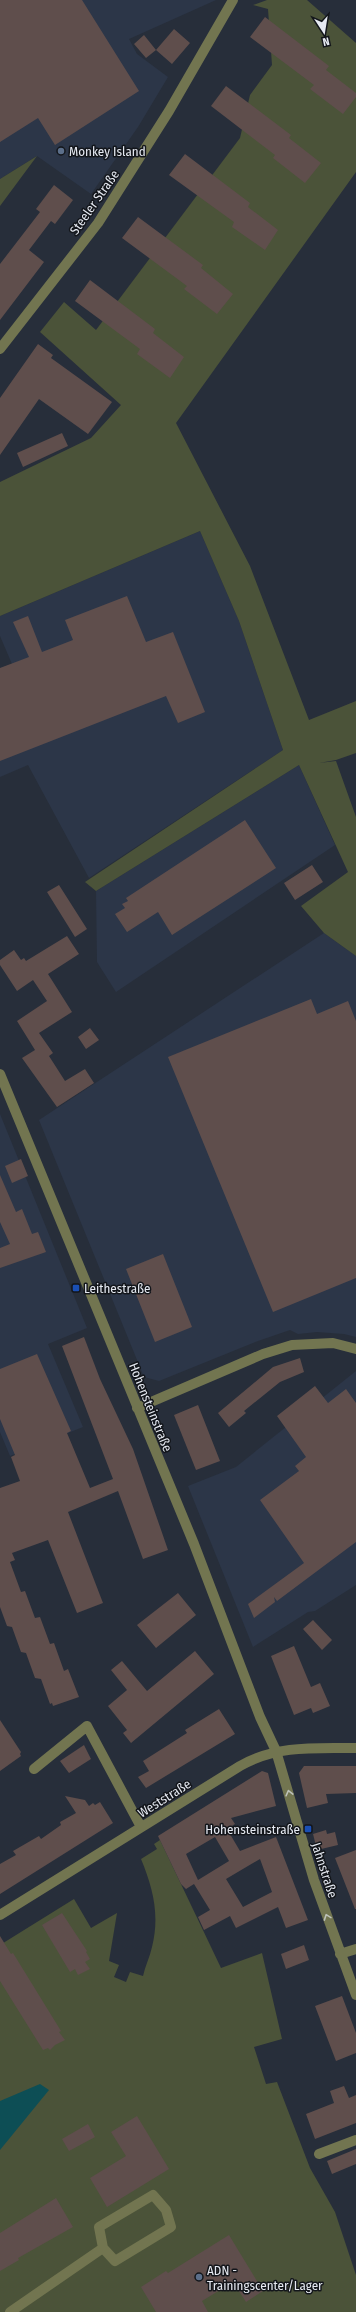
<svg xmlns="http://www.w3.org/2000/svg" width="356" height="2312" viewBox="0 0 356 2312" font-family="'Fira Sans Condensed',sans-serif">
  <rect width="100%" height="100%" fill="#272e3a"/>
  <path fill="#2c3648" d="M0,0H216L129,39L137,54L168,77L138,127L91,194L37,156L0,179Z
    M200,531L239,621L283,750L89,878L28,765L0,777V668L12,664L0,636V616Z
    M299,765L335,845L116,992L97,962L96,891Z
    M324,933L356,956V1337L344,1334L317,1332L298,1334L290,1330L258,1341L159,1381L144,1377L39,1120Z
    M0,1114L87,1328L48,1344L83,1427L10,1456L0,1432Z
    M356,1371V1585L315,1611L308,1612L253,1647L188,1486L236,1467Z"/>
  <path fill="#4b5339" d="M267,0H307L356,43V172L176,423L250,566L309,720L356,701V753L336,760L319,763L336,761L356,817V956L324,933L301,906L348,872L299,765L96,891L85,882L283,750L239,621L200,531L0,616V482L91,438L121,405L40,332L64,302L96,330L240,138L250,95L272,65L268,9L253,5Z
    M37,156L0,206V179Z
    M160,1840L221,1968L262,1953L282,2039L254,2047L266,2084L277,2082L310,2168L335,2212L356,2275V2312H0V1945L74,1899L91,1928L117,1913L109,1961L119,1965L114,1977L126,1982L130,1972L143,1976C145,1966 150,1957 152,1947C160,1915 153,1888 141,1859L157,1849L154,1844Z"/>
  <path fill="#0d4e55" d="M40,2084L49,2090L0,2150V2101Z"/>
  <path fill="#5f4e4c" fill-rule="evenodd" d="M0,0H82L139,91L55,145L38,118L0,142Z
    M265,17L329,66L326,70L356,93V97L343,114L310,89L314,85L250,37Z
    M174,29L190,43L172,64L156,50Z
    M144,35L156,50L146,58L134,44Z
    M226,86L291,135L289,138L321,163L305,183L273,158L275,155L211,106Z
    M185,154L250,203L248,207L278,230L265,250L232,227L234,222L169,175Z
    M54,185L73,200L55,224L51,221L29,250L44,262L0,320V264L40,212L36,209Z
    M138,217L203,265L201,268L233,294L217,314L184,289L187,286L122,238Z
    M90,280L155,329L153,333L184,357L170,378L137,354L140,349L75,301Z
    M38,344L53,355L51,358L112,402L88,434L39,399L0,455V398Z
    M62,433L68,446L23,467L17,453Z
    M127,596L146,642L173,632L205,712L178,723L166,696L0,761V668L29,657L13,622L28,616L42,652L73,640L65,620Z
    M245,820L276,868L172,935L158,912L127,932L115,914L125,908L122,904L128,901L126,898Z
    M312,865L323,882L295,900L284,883Z
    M59,885L87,929L75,937L47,892Z
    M67,936L79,954L48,974L72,1012L39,1033L53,1053L49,1056L65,1081L85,1069L94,1083L57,1107L22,1058L35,1050L17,1021L47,1001L33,980L17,991L0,965V960L14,950L21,960L24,958L26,961Z
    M311,999L317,1014L348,1001L356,1021V1278L273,1312L168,1057Z
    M90,1028L99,1040L86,1049L78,1037Z
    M21,1159L28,1176L12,1183L5,1166Z
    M0,1175L16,1212L22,1209L32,1234L38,1232L46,1252L0,1268V1248L10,1244L0,1222Z
    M163,1254L192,1327L155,1342L126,1269Z
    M84,1337L100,1379L133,1449L168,1550L143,1559L118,1491L68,1512L103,1603L77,1613L48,1540L12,1553L15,1560L10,1562L21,1592L25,1591L35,1618L40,1617L50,1644L54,1643L64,1671L68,1669L79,1697L53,1706L52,1703L50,1704L41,1679L35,1678L26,1653L21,1652L12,1627L7,1626L0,1607V1488L20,1481L11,1457L15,1455L0,1419V1369L37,1354L71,1431L67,1433L90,1488L113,1479L62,1346Z
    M300,1358L304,1372L280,1382L244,1411L246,1413L229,1427L218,1413L273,1367Z
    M315,1386L328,1403L346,1389L356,1403V1542L277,1601L274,1597L275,1602L254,1618L248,1604L304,1563L260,1500L299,1471L295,1466L306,1457L277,1416Z
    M198,1405L220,1461L196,1470L174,1415Z
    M178,1593L196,1615L156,1648L137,1625Z
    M313,1620L332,1640L322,1650L303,1629Z
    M294,1646L311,1687L320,1683L330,1706L313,1713L311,1708L294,1715L271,1656Z
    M195,1651L214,1674L131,1743L123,1733L127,1730L108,1706L127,1690L111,1670L122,1661L147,1691Z
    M219,1709L235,1734L146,1788L138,1777L149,1771L143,1761L187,1733L185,1730Z
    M0,1720L21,1752L20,1754L21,1756L0,1771Z
    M84,1745L91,1759L69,1773L60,1761Z
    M304,1766H356V1793L326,1794L328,1803L307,1808L299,1773Z
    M262,1771L268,1773L276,1806L231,1818L235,1824L227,1829L240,1851L276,1837L308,1920L286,1928L278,1907L236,1928L230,1916L204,1930L198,1917L210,1910L194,1884L186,1889L181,1884L158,1836ZM215,1837L229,1861L198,1880L186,1854ZM260,1859L272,1892L243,1907L226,1879Z
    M65,1796L85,1800L89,1806L93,1803L95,1805L100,1802L113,1823L0,1894V1864L16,1855L13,1851L39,1836L41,1839L61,1825L60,1822L76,1813Z
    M326,1830L327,1834L335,1832L338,1845L317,1850L313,1834Z
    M356,1850V1909H355L335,1858Z
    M62,1913L87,1951L86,1952L90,1959L85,1962L90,1969L78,1975L75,1969L70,1972L42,1925Z
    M0,1936L11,1954L13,1953L61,2031L59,2032L65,2040L55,2045L50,2050L48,2048L43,2050L0,1981Z
    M304,1945L309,1960L286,1969L281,1954Z
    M342,1996L356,2033V2053L336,2061L315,2006Z
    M344,2086L349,2098L356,2095V2123L315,2139L306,2114L334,2103L330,2091Z
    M137,2116L169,2169L107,2207L90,2178L126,2156L111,2132Z
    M88,2124L95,2137L69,2151L62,2139Z
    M356,2149V2164L332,2174L327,2161Z
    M56,2198L73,2227L18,2258L19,2260L0,2271V2233Z
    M229,2235L263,2291L246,2302L233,2282L202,2301L208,2312H156L141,2287L166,2271L168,2273Z"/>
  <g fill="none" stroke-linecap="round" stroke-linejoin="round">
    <path stroke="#727550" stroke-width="10" d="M0,349L98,223L169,111L233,0
      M0,1074L194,1544L260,1717L276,1751L314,1880L356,1995
      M137,1408L263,1354L292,1345L333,1343L356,1349
      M34,1769L87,1726L141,1827
      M0,1915L240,1766C276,1745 315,1748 356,1748
      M340,1954L356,1949
      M319,2154L356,2140
      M153,2195L166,2210L171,2227L115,2261L103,2248L99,2227Z
      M10,2312L103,2248"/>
  </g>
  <defs><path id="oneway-chevron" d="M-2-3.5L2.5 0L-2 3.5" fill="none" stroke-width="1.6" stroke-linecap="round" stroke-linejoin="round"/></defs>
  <g stroke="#bdc1b9">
    <use href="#oneway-chevron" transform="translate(289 1793) rotate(-104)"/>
    <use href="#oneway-chevron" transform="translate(327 1917) rotate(-110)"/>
  </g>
  <g fill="#5c6f8a" stroke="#13161b" stroke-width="1.5">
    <circle cx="61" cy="151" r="4"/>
    <circle cx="199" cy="2277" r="4"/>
  </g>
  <g fill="#1a4fb4" stroke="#13161b" stroke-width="1.5">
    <rect x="72" y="1284" width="8" height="8" rx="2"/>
    <rect x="304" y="1825" width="8" height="8" rx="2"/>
  </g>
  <g text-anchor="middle" stroke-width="3" stroke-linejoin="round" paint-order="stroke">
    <g font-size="13" fill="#e6eaf2" stroke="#13161b" text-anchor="start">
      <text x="69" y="156">Monkey Island</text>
      <text x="84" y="1293">Leithestraße</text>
      <text x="300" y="1834" text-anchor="end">Hohensteinstraße</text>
      <text x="207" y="2275">ADN -<tspan x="207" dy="15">Trainingscenter/Lager</tspan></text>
    </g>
    <g font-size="13" fill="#e6eaf2" stroke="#13161b">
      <text transform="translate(94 202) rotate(-55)" y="5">Steeler Straße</text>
      <text transform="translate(151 1407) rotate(68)" y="5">Hohensteinstraße</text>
      <text transform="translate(164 1798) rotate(-32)" y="5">Weststraße</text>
      <text transform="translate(325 1870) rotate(72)" y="5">Jahnstraße</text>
    </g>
  </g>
  <g transform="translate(324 32) rotate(168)" stroke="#13161b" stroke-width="3" paint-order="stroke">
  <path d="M0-3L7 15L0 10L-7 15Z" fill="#e6eaf2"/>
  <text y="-6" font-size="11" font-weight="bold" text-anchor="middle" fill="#e6eaf2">N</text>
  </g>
</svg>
